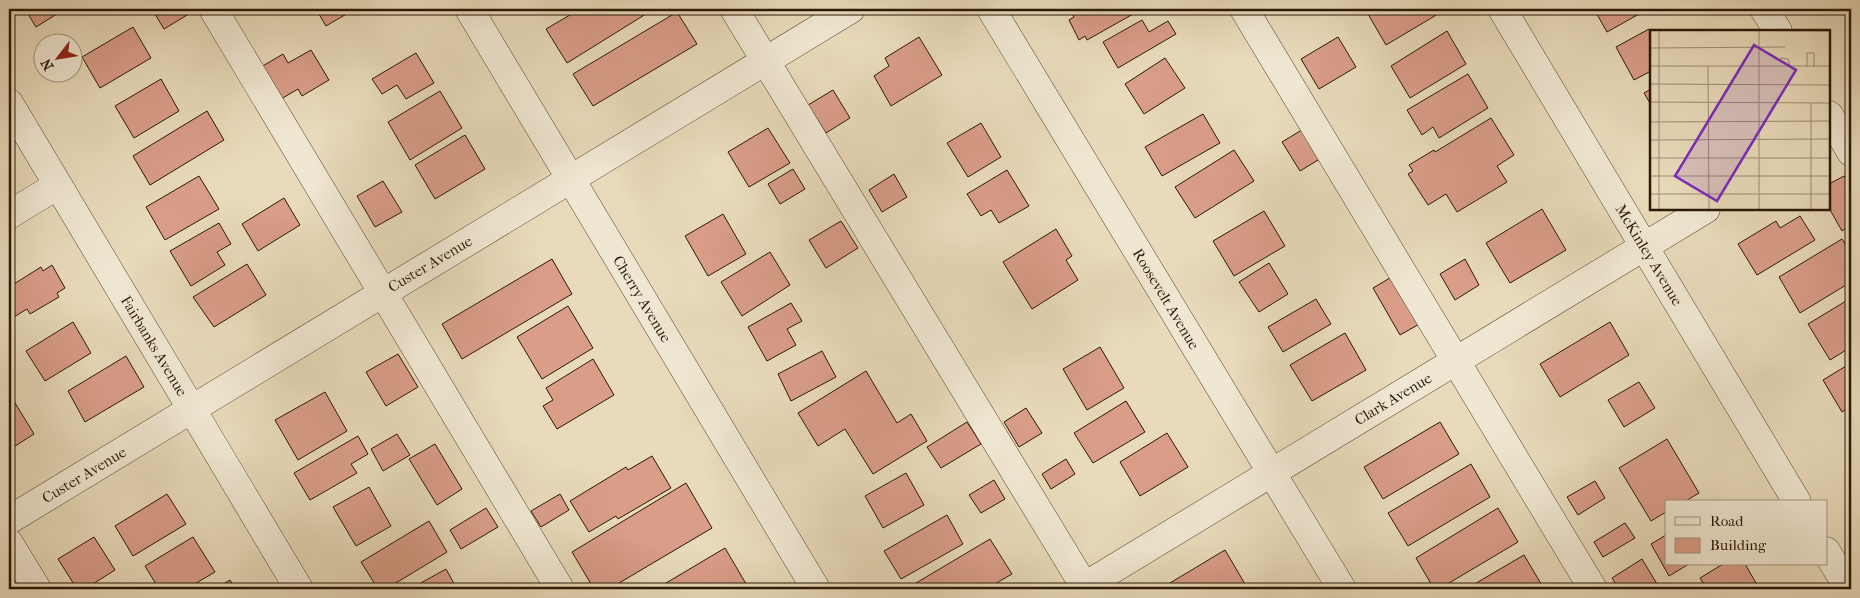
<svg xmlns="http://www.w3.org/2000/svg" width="1860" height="598" viewBox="0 0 1860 598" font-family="'IM FELL French Canon',serif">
  <rect width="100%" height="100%" fill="#e8daba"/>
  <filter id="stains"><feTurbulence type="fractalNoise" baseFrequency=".004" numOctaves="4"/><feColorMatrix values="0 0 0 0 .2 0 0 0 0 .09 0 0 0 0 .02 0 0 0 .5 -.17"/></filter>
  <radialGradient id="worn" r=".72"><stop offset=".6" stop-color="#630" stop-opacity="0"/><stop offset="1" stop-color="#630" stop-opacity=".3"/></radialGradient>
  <path fill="#d99d88" stroke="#2b1806" d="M25,9H65L36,27Z
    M152,9H197L164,29Z
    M316,9H355L326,26Z
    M580,9H654L567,63L546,29Z
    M1072,9H1142L1087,40L1085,36L1079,40L1069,20L1074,17L1070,10Z
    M1377,9H1435L1438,14L1386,45L1368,14Z
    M1594,9H1648L1607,32Z
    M677,12L697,44L593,106L573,74Z
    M1142,20L1149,32L1168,21L1176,34L1118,68L1103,42Z
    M133,27L151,58L100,88L82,57Z
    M1649,29L1651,32V71L1634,80L1616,47Z
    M1447,31L1466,64L1410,98L1391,66Z
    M919,37L942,75L891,106L874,76L889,66L885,58Z
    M1338,37L1356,67L1319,89L1301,59Z
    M311,50L329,80L302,96L298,89L281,99L261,67L283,54L288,63Z
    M416,53L434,83L406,99L397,85L382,94L372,79Z
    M1165,58L1185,88L1144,114L1125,84Z
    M1468,74L1488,108L1439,138L1433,127L1422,135L1407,110Z
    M161,79L179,111L134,138L115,106Z
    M1651,89V105L1644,93Z
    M833,90L850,118L826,133L808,105Z
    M440,91L462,128L410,160L388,122Z
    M207,111L224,140L150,185L133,156Z
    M1203,114L1220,143L1162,176L1145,147Z
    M1491,118L1514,155L1497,166L1507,182L1457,212L1446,194L1428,205L1408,174L1413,171L1409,165L1434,150L1435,152Z
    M981,123L1001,157L968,177L947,143Z
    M768,128L790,163L749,187L728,152Z
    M1305,128L1323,157L1300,171L1282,142Z
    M465,135L485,169L435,199L415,165Z
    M1234,150L1254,181L1195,218L1175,187Z
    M793,169L805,189L780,204L768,184Z
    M1007,170L1029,206L999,223L991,210L981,216L967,194Z
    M894,174L907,197L882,212L869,190Z
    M199,176L219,209L165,240L146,207Z
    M1844,176L1851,188V225L1842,231L1829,208V184Z
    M383,181L402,212L375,227L357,196Z
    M284,198L300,225L258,251L242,224Z
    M1542,209L1566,250L1510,283L1486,243Z
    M1264,211L1285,246L1234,276L1213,241Z
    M723,214L746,254L708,276L685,236Z
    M1800,216L1815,240L1757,275L1738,244L1776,221L1780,228Z
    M841,221L858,248L826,268L809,240Z
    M219,223L231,244L217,252L225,265L191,286L170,251Z
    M1056,229L1072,256L1066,260L1078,280L1032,309L1003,262Z
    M1842,239L1851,254V282L1800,313L1779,277Z
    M770,252L790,285L742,316L721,282Z
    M552,259L572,294L462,359L442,324Z
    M1465,259L1479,285L1455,300L1440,274Z
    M1269,263L1288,294L1259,312L1239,282Z
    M247,264L266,295L214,327L193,297Z
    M52,265L65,288L57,293L59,297L30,314L27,309L9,320V287L41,267L43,271Z
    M1395,275L1423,322L1400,335L1373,288Z
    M1851,298V347L1830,360L1808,324Z
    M1316,299L1331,324L1283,352L1268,327Z
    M791,303L802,321L787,329L796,345L767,361L748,327Z
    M568,306L593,348L542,379L517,337Z
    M73,322L91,353L45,381L26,351Z
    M1610,322L1629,355L1560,397L1540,364Z
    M1345,333L1366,370L1312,401L1290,365Z
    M1100,347L1124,388L1087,410L1063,369Z
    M822,351L836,377L791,401L778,374Z
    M398,354L418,387L386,406L366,372Z
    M126,356L144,387L85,422L68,391Z
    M593,359L614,395L557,429L543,406L553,400L546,388Z
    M1851,363V406L1842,412L1823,380Z
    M866,371L897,423L911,414L927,441L873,474L845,429L818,446L798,413Z
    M1639,382L1655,408L1624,427L1608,400Z
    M325,392L347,431L298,460L275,420Z
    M12,398L34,434L9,450V400Z
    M1126,401L1145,432L1093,463L1074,433Z
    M1026,408L1042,433L1019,447L1004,422Z
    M967,422L981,444L941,468L927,447Z
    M1440,422L1459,454L1383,499L1364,467Z
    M1167,433L1188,467L1140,496L1120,462Z
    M397,434L410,455L383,471L371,449Z
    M358,436L368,454L351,464L357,473L310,500L294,473Z
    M1667,439L1699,493L1684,502H1666V512L1651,521L1619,468Z
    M435,444L462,489L437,505L409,459Z
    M652,456L671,488L618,519L616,516L589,532L570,501L626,467L628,470Z
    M1066,459L1075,474L1051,489L1042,474Z
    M1471,464L1490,497L1408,546L1388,513Z
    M906,473L924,505L883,528L865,496Z
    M994,480L1005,499L981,513L969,495Z
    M1595,481L1605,498L1578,515L1567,497Z
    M686,483L712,528L609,589H594L572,552Z
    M369,487L391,526L356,546L333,507Z
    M167,494L186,524L133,556L115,526Z
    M560,494L569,510L541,527L531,511Z
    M486,508L498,527L461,549L450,530Z
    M1498,508L1518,542L1439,589H1434L1416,558Z
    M947,515L963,544L901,579L884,551Z
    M429,521L447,552L386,589H378L361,562Z
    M1625,523L1635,538L1603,557L1594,542Z
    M1666,535V564H1689L1669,576L1651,544Z
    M94,537L115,570L85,589H77L58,559Z
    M193,537L215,572L186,589H159L145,566Z
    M990,539L1012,574L986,589H906Z
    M725,548L749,589H656Z
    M1225,550L1245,584L1236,589H1160Z
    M1524,555L1543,587L1539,589H1466Z
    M1642,559L1660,589H1619L1612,578Z
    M1723,564H1745L1756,583L1746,589H1707L1700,578Z
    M446,569L457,589H410Z
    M230,580L235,589H215Z
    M12,583L16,589H9V584Z"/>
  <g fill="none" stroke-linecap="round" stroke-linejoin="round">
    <defs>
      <path id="minor" d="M213,9L560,589
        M469,9L816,589
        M734,9L1086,589
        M991,9L1342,589
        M1244,9L1593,589
        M1502,9L1797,502
        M1764,9L1778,31
        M9,103L299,589
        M1829,115L1851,152
        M9,215L58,185
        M9,520L851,9
        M9,543L37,589
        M1826,551L1849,589
        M1080,589L1706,209"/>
    </defs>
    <use href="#minor" stroke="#5a4833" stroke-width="29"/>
    <use href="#minor" stroke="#f0e7d2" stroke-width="28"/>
  </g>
  <g text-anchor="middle" stroke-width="4" stroke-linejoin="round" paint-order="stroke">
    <g font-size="15" fill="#2b1806" stroke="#f0e7d2">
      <text transform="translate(1649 255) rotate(59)" y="5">McKinley Avenue</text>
      <text transform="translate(430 264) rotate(-31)" y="5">Custer Avenue</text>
      <text transform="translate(642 299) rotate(59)" y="5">Cherry Avenue</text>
      <text transform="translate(1166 299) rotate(59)" y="5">Roosevelt Avenue</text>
      <text transform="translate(154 346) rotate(59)" y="5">Fairbanks Avenue</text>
      <text transform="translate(1393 399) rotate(-31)" y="5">Clark Avenue</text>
      <text transform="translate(84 475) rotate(-31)" y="5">Custer Avenue</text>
    </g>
  </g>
  <g transform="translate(1650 30)">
    <rect width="180" height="180" fill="#e8daba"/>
    <path fill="none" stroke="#9c8c72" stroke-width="1" d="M66,0L180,1M109,0V180M0,18L135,17M130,28L138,29L140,36M0,36H180M58,36L59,180M157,37V23H164V37M0,54L180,55M0,72L180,73M0,92L180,91M0,110L180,109M0,128H180M0,146H180M0,164H180M9,180V0M161,180V73"/>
    <path fill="#7b2cbf" fill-opacity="0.15" stroke="#7b2cbf" stroke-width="2.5" d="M104,15L146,40L67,171L25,146Z"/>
    <rect width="180" height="180" fill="none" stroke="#2b1806" stroke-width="2.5"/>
  </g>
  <rect width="1860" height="598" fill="none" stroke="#e8daba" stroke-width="30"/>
  <rect x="10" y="10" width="1840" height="578" fill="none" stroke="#2b1806" stroke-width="2.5"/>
  <rect x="15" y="15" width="1830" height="568" fill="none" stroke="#2b1806"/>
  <rect x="1665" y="500" width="162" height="65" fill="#f0e7d2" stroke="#a19480"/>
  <rect x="1675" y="517" width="25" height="8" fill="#f0e7d2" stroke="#a19480"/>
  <text x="1710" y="526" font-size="15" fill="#2b1806">Road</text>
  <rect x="1675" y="538" width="25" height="15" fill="#d99d88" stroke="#a19480"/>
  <text x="1710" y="550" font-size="15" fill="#2b1806">Building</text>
  <g transform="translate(58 58) rotate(239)"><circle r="24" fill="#f0e7d2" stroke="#a19480"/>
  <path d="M0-4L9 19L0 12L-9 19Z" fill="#8f2418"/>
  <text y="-8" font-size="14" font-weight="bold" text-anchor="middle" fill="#2b1806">N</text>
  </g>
  <rect width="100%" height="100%" filter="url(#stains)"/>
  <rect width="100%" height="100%" fill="url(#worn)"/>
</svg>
